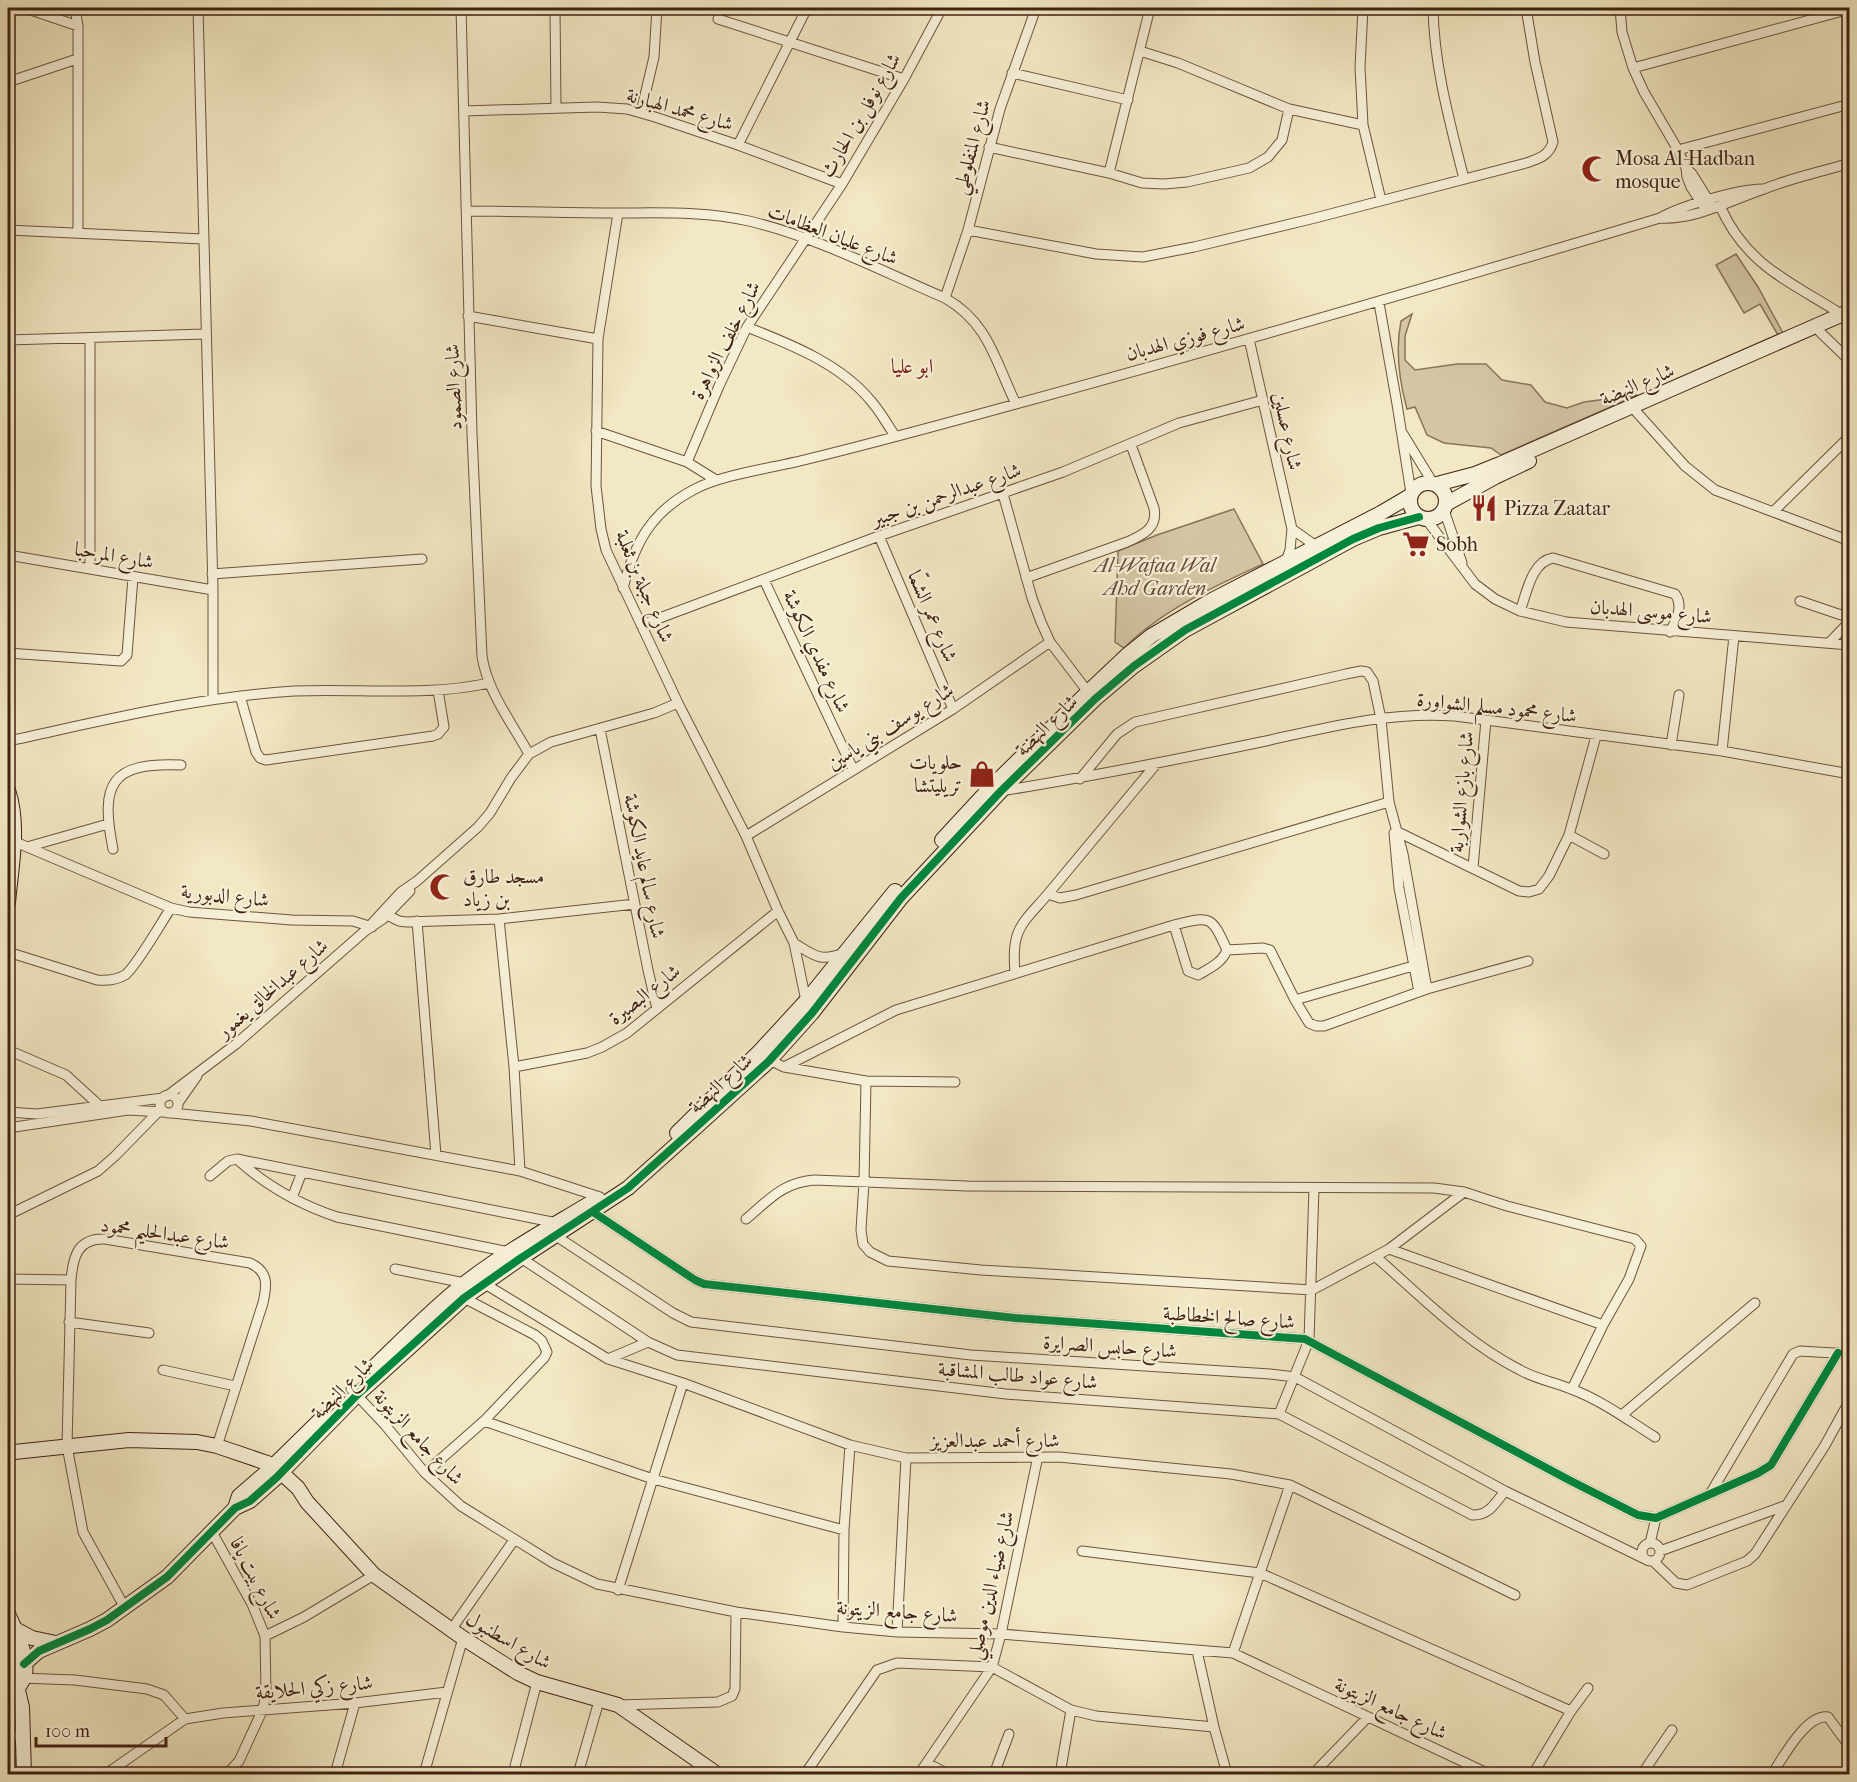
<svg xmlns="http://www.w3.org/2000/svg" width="1857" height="1782" viewBox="0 0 1857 1782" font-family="'IM FELL French Canon',Amiri,serif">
  <rect width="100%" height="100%" fill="#f2e8c3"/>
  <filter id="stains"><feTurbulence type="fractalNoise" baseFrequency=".00333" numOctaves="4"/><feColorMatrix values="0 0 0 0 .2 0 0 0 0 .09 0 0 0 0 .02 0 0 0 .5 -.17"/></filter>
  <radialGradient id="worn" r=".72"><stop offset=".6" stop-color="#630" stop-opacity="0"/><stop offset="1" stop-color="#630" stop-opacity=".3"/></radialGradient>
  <path fill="#d4c6a5" stroke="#8a745c" stroke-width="1.5" d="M1736,254L1758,287L1783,333L1778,335L1760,304L1744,313L1716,265Z
    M1412,314L1405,336V360L1415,370L1457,364H1486L1502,380L1531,385L1545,402L1567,408L1584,402L1638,395L1501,455L1491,448L1444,443L1427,435L1415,407L1407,409C1399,380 1395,351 1401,321Z
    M1234,509L1263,564C1215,586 1162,610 1124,648L1115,642L1118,551L1157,535Z
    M18,1739L17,1774H8V1741Z"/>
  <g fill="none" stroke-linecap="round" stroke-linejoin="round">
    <defs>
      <path id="street" d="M25,8L78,26
        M75,8L78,26V233
        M198,8L213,590V699
        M461,8L472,434L482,656C487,691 512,723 529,754
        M555,8L556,108
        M1363,8L1360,67L1363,125L1381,200
        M1433,8C1434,66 1450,123 1464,179
        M1620,8L1622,32L1633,68L1644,92L1678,150L1686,168L1687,177L1691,187L1706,210
        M718,19L904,79
        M1140,51L1178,63L1289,109L1363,125
        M1633,68L1850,9
        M1012,73L1128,100
        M8,82L77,59
        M464,111L597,107L627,109L655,117L738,145L842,184
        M641,112L654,57L657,8
        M738,145L807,8
        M989,147L1109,173L1142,183L1164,184L1187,182L1249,168L1268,157L1282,140L1289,109
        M1678,150L1850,104
        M1686,168L1692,174L1712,206
        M1109,173L1150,8
        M1720,206C1746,265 1789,281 1841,314
        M467,211C517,211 567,213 617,213C662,213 705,211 749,221C817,237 881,271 945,298C989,323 995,361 1016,404
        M618,213L598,339L596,486L601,529L606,550L678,703L746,836L778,911L794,943L806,1001
        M1660,218C1696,220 1731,200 1764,189C1791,178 1821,172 1850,163
        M8,230L203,239
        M968,230L1096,254L1143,257L1194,247L1315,218L1526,163C1538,159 1549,156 1553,142L1535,62L1526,8
        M945,298L968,230L1000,109L1036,8
        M1379,303L1397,404L1411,493
        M468,316L598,339
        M747,327C790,344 841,364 871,401C880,411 887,424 895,436
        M1820,332L1850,361
        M90,338V568
        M1249,339L1292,529L1290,550L1286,561
        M8,340L205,334
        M1632,407L1685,466L1715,490L1850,541
        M596,431L687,462L716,480
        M1403,434L1433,483
        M687,462L719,386L747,327L842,184L904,79L942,8
        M1003,494L1032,598L1041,622L1050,642L1088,692
        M1444,510L1462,563
        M1773,512L1850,436
        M1426,519L1475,584L1495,599L1520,611L1566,622L1850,645
        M1292,529L1316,546
        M879,536L953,709
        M8,555L213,590
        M212,574L422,559
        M1026,578L1127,542C1143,535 1158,528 1154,508L1131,445
        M764,580L853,769
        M623,588C635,543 650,513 693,490C722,474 774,468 808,459C878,442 947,423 1016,404C1232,345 1446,282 1660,218C1680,206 1739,189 1762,189
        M1800,601L1850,618
        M1520,611C1527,593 1531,562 1553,558L1675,594C1684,606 1676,620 1670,632
        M641,625L879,536L1063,472L1179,423L1263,400
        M1829,643L1850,621
        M8,653L121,661L127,655L133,577
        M240,696L256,752L260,758L266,760L433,736L438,734L444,727L438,690
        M600,729L648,970L657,1009
        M8,741C102,721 197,697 294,691C357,688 427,697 489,683
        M1671,745L1679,695
        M1722,751L1734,636
        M1080,779L1117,734L1135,722L1346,674L1361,671L1367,672L1373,681L1381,719L1389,802L1403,854L1427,989
        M1001,791C1088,777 1175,760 1261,742C1325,728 1389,711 1455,716L1722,751L1850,774
        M1398,832L1519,891L1529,892L1539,889L1549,876L1569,835L1596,736
        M1394,833L1399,888L1419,992
        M1569,835L1604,854
        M746,836L953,709L1050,642
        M13,841L171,908L189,912L292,920L353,921L372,927
        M27,847L108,824
        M113,849C100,784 110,762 181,765
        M1473,868L1486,720
        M1048,894L1157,763
        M383,913L399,921L406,922L499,919L635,904
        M499,919L514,1067L520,1171
        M417,921L436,1155
        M365,931L401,892L417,881L478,827L490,813L511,778L529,754L551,742L654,713L678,703
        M794,943C815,956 820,962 844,953
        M1227,950L1263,948L1270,950L1295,1000L1309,1023L1316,1026H1324L1427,989L1528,961
        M8,952L97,980C107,981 116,980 125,975C136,967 162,921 171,908
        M1015,973C1011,929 1021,925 1048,894L1060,898L1076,895L1389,802
        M1295,1000L1413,966
        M8,1050L66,1075L101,1107
        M767,1059L784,1067L866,1081L864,1182L861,1230L863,1244L870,1252L888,1261L981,1270L1312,1290L1389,1249L1464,1192L1507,1206L1635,1239L1641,1246L1629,1279L1603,1325L1572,1389
        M514,1067L587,1053L602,1047L627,1033L778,911
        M784,1067L896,1010L1174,925C1211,916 1211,915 1227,950C1222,963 1210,968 1198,975L1188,971L1174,925
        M866,1081L955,1082
        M160 1104a9 9 0 1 1 18 0a9 9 0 1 1-18 0Z
        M167,1096L236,1044L365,931L383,919L410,891
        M178,1103L197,1076
        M8,1112L37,1114L163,1098
        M172,1113L251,1121L520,1171L600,1197
        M8,1128L128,1110L163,1112
        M239,1161C267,1186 301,1205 337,1217L509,1252
        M210,1176L228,1161L237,1159L557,1223
        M292,1198L302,1172
        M593,1212L695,1280L704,1284L1015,1318L1305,1339L1569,1480L1638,1515L1656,1518L1758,1473L1771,1465L1838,1353
        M8,1215L98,1171L115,1156L159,1111
        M746,1219C770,1199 782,1183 814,1180L967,1186L1434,1188L1464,1192
        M556,1236L673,1313L691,1322L971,1355L1270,1374L1295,1377L1505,1491L1645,1559
        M1389,1249L1603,1325
        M1376,1257C1422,1297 1465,1342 1520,1370C1536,1379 1554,1382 1571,1389C1601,1400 1628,1420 1655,1437
        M521,1258L648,1342L677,1355L1006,1394L1279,1414L1472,1515C1489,1516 1495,1503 1505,1491
        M395,1269L465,1283
        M8,1279L71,1280
        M485,1284L608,1359L683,1383L850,1445L906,1458L1059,1457L1231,1474L1290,1485L1515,1595
        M69,1322L149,1333
        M608,1359L648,1342
        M163,1370L235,1386
        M351,1389L385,1425L425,1473L461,1506L553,1563L597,1584L736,1612L843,1627L897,1632L1001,1634L1233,1653L1489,1774
        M1279,1414L1309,1340L1314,1188
        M1622,1415L1755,1303
        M484,1421L653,1479L844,1530
        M425,1473L484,1421L544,1358L547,1352L542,1341L535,1335L464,1298
        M1710,1494L1793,1354L1800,1351L1850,1354
        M212,1532L252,1604L265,1636L266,1693L263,1709L239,1761L227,1774
        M1650,1543L1656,1518
        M1642 1552a9 9 0 1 1 18 0a9 9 0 1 1-18 0Z
        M1082,1551L1260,1573L1290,1485
        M1660,1551L1787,1505
        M1653,1561L1676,1583L1687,1585L1747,1561L1755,1554L1824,1447L1850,1400
        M618,1590L683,1383
        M125,1608L83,1532L67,1446L71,1280C73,1256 78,1238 105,1239L250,1263C269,1272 267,1285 263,1303L217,1446
        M843,1627L844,1530L850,1445
        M451,1630L514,1540
        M897,1632L906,1458
        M265,1636L304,1617L374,1575
        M1197,1651L1214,1727
        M1233,1653L1260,1573L1571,1711
        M20,1678L75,1680L147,1689L164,1695L185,1719
        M619,1705L718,1702L732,1696L735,1689L736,1612
        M8,1737L23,1734
        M927,1763L948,1774
        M106,1774L185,1719L223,1713L355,1703L447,1692
        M335,1774L355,1703
        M424,1774L463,1638
        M513,1774L537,1682
        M578,1774L599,1701
        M805,1774L877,1670L897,1663L992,1667L1071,1710
        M919,1774L992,1667L1001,1634L1038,1456
        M994,1774L1009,1734
        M1060,1774L1071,1710L1096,1716L1214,1727L1227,1774
        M1313,1774L1367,1718
        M1533,1774L1571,1711L1588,1688
        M1642,1774L1672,1730
        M1772,1774C1783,1758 1806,1714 1828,1717L1850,1747"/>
      <path id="secondary" d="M1410 501a18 18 0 1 1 36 0a18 18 0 1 1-36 0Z
        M1437,484L1475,474L1500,464L1850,311
        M1446,504L1495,477L1529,461
        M8,790C20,826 11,867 8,903
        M942,840L991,787L1088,692L1126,656L1151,636L1212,600L1381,513L1410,496
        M677,1133L760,1051L806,1001L895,891
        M374,1367C404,1338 433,1308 465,1283C505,1252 549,1228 592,1202
        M8,1455L14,1452L129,1440L197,1442L217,1446L273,1465L298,1488L307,1502L374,1575L463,1638L518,1673L537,1682L618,1705L717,1774
        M235,1508L239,1496L268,1471L322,1418
        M8,1614C16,1631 28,1655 25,1675C24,1680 20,1684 18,1688
        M15,1629L32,1638L56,1643
        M8,1648L22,1707L24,1774
        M24,1664L39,1651L90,1629L107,1620L167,1577L235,1508L250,1501L276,1478L357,1395L464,1298L521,1258L628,1188L695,1128L769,1061L812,1013L901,898L1001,791L1095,699L1134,666L1185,630L1353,539L1379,528L1419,517"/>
    </defs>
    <use href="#street" stroke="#6c543e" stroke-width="11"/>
    <use href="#secondary" stroke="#3f2212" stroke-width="16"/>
    <use href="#street" stroke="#f7f0d8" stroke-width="9"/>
    <use href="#secondary" stroke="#f7f0d8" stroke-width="14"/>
    <defs>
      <path id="cycleway" d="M593,1212L695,1280L704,1284L1015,1318L1305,1339L1569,1480L1638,1515L1656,1518L1758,1473L1771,1465L1838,1353
        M24,1664L39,1651L90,1629L107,1620L167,1577L235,1508L250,1501L276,1478L357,1395L464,1298L521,1258L628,1188L695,1128L769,1061L812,1013L901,898L1001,791L1095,699L1134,666L1185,630L1353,539L1379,528L1419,517"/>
    </defs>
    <use href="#cycleway" stroke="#f7f0d8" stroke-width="11"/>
    <use href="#cycleway" stroke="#00873e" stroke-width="8"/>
  </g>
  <defs>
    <symbol id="mosque-bare" viewBox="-9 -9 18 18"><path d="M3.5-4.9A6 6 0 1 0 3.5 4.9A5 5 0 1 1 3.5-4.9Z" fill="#8f2418" stroke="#f7f0d8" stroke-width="2.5" paint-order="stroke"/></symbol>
    <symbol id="restaurant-bare" viewBox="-9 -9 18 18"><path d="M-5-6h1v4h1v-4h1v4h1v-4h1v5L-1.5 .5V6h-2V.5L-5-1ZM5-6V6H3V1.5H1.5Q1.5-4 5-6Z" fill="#8f2418" stroke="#f7f0d8" stroke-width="2.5" paint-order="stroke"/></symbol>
    <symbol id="supermarket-bare" viewBox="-9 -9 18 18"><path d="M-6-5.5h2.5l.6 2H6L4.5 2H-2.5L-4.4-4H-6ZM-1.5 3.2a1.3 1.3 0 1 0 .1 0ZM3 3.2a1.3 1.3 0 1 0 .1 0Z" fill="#8f2418" stroke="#f7f0d8" stroke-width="2.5" paint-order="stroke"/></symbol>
    <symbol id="shop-bare" viewBox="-9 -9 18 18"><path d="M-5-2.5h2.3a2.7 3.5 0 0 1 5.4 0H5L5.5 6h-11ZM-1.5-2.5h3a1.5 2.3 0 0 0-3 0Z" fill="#8f2418" stroke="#f7f0d8" stroke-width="2.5" paint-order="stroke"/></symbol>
  </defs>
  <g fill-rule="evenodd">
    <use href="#mosque-bare" x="1576" y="150" width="38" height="38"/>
    <use href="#restaurant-bare" x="1465" y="489" width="38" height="38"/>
    <use href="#supermarket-bare" x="1397" y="525" width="38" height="38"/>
    <use href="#shop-bare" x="963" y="755" width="38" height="38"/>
    <use href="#mosque-bare" x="424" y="868" width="38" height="38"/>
  </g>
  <g text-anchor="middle" stroke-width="4.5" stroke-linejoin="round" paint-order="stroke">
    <g font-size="20" fill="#3f2212" stroke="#f7f0d8">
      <text transform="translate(680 109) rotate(16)" y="7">شارع محمد الهبارنة</text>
      <text transform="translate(860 115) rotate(-60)" y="7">شارع نوفل بن الحارث</text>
      <text transform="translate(971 147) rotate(-75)" y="7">شارع المنفلوطي</text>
      <text transform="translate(833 234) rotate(21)" y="7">شارع عليان العظامات</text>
      <text transform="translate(1185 338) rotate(-15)" y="7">شارع فوزي الهدبان</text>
      <text transform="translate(725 340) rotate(-63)" y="7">شارع خلف الزواهرة</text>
      <text transform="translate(1637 384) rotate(-23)" y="7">شارع النهضة</text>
      <text transform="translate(453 387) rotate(-92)" y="7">شارع الصمود</text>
      <text transform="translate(1288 431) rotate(78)" y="7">شارع عسلين</text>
      <text transform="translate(946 494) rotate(-19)" y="7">شارع عبدالرحمن بن جبير</text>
      <text transform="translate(114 555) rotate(10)" y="7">شارع المرحبا</text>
      <text transform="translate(645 586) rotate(67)" y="7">شارع جبلة بن ثعلبة</text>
      <text transform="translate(1651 611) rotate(5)" y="7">شارع موسى الهدبان</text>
      <text transform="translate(933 616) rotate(67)" y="7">شارع عمر الشمّا</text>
      <text transform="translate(817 651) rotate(65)" y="7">شارع مفدي الكوشة</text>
      <text transform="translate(1497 707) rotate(6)" y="7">شارع محمود مسلم الشواورة</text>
      <text transform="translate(1046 725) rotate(-44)" y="7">شارع النهضة</text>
      <text transform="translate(890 726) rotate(-32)" y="7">شارع يوسف بني ياسين</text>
      <text transform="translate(1461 792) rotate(-85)" y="7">شارع بازع الشواربة</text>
      <text transform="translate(645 866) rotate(79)" y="7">شارع سالم عايد الكوشة</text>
      <text transform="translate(225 895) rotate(6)" y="7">شارع الدبورية</text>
      <text transform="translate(272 988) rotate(-41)" y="7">شارع عبدالخالق يغمور</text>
      <text transform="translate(644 994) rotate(-38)" y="7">شارع البصيرة</text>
      <text transform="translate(720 1083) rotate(-42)" y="7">شارع النهضة</text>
      <text transform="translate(165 1233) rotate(8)" y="7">شارع عبدالحليم محمود</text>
      <text transform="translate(1229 1317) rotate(4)" y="7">شارع صالح الخطاطبة</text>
      <text transform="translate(1110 1346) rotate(4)" y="7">شارع حابس الصرايرة</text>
      <text transform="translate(1018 1375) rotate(5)" y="7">شارع عواد طالب المشاقبة</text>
      <text transform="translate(342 1388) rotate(-44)" y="7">شارع النهضة</text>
      <text transform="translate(419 1437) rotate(47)" y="7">شارع جامع الزيتونة</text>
      <text x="995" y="1447">شارع أحمد عبدالعزيز</text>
      <text transform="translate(256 1578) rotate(63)" y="7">شارع بيت يافا</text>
      <text transform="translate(990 1585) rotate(-77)" y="7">شارع ضياء الدين موصلي</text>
      <text transform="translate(897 1611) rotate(4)" y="7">شارع جامع الزيتونة</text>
      <text transform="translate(509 1640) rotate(30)" y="7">شارع اسطنبول</text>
      <text transform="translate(314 1687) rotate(-5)" y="7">شارع زكي الحلايقة</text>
      <text transform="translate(1391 1708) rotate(25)" y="7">شارع جامع الزيتونة</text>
    </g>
    <g font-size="20" fill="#3f2212" stroke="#f7f0d8" text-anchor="start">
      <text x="1615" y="165">Mosa Al-Hadban<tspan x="1615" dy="23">mosque</tspan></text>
      <text x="1504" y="515">Pizza Zaatar</text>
      <text x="1436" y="551">Sobh</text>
      <text x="962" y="769" text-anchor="end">حلويات<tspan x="962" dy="23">تريليتشا</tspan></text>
      <text x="463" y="883">مسجد طارق<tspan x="463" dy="23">بن زياد</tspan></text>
    </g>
    <g font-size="20" font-style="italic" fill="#644b37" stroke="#f7f0d8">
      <text x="1155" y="572">Al-Wafaa Wal<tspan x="1155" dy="23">Ahd Garden</tspan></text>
    </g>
    <g font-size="21" fill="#7a1f14" stroke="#f7f0d8">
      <text x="912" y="373">ابو عليا</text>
    </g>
  </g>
  <rect width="1857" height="1782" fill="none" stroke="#f2e8c3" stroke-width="30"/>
  <rect x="9" y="9" width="1839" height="1764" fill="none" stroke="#3f2212" stroke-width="3"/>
  <rect x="15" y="15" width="1827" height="1752" fill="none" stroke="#3f2212" stroke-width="1.5"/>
  <path d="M36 1737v9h130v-9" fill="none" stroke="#3f2212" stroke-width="3"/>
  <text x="45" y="1737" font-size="18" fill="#3f2212" stroke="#f7f0d8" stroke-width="4.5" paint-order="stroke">100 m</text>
  <rect width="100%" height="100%" filter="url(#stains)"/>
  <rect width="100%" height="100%" fill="url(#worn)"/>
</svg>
